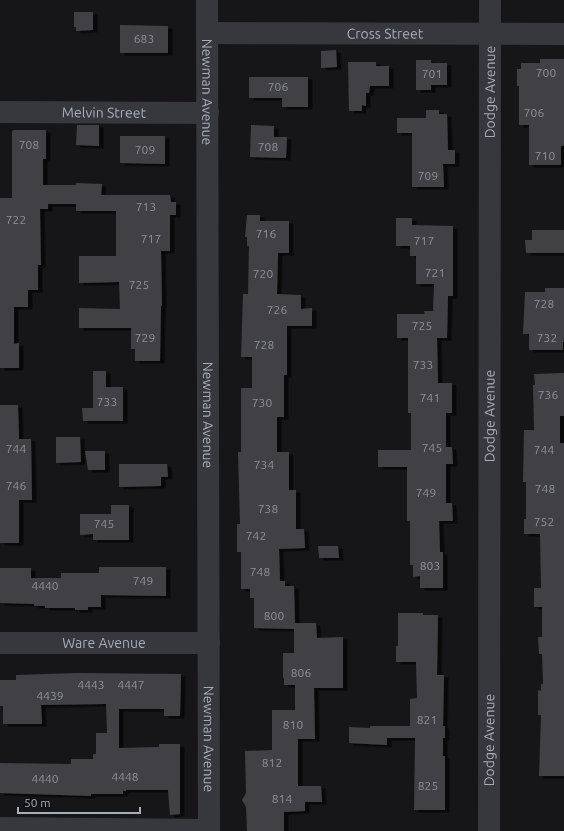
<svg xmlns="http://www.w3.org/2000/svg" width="564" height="831" viewBox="0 0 564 831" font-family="Ubuntu,sans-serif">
  <defs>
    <filter id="shadow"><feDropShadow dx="4.5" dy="2.5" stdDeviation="0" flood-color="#0009"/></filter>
  </defs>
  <rect width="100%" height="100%" fill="#161618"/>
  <path fill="#404145" filter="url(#shadow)" d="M74,12H93V30L76,31V27H74Z
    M120,25L167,26H168V53H120Z
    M336,50L337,67L321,68V51Z
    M540,59H564V146H561V165H529V125H519V86H517V69H521V63H540Z
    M416,60H431V63H447V85H431V90H416Z
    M348,62H376V66H389V86H370L369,93H366V106L362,105V111H349Z
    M249,77H308V107H282V98H249Z
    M426,110H439V114H447L448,150H455V164H443L444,187H412V133H397V118H426Z
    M77,125H99V146L76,145Z
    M251,125L274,126V137H287L286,158L250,157Z
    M14,130H46V159H43V185H76V183L102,184L101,195H170L171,202H176V215H170V251H161L162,306H161L160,361H135V349H131V328H79V308L120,309L119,282L79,283V256H116V211H76V204H48V209H40L41,265H38V290H28V307H14V344L19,343V368H0V198H12V131Z
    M120,136H165V164L120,163Z
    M247,215H260V221H289V253H278L277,294L301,295V309L312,308V326H287V375H284V417H277V452H289V490H296V529H304L305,548L279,549L280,581H285V586H294L295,623H316L317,638L343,637V688H314L315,739H298V786H321L322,802H305V811L284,812V831H247L246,807L242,800L246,793L245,751L272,750V710H295V685H284V678H283V653H294V629L254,628V598H250V589H241V552H237V524H240L238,452H241V388H252V357H241L243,294H248L249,246H247V237H245Z
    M396,218H412V225L453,226V296H448L447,338H437L438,383H452V413H446V447H452L453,464H446V503H452L453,521H439L440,552H443V588H420V576L413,577V565H410V521H407V467H378V450H411V413H408V338H397V314H425L424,311H433L434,284H416V256H410V246H396Z
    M532,230H564V253H526L525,240H532Z
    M545,288H564V342H563V350H529V334H523L525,292H545Z
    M93,371H106V387H123V421H83L82,408H93Z
    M564,373V416H560V443H564V776H539L541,715H538V690L541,691V684H543L542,654H539L538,637H542V607H534V588H541L540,534H524V519H526V482H523L524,430H534L533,385H535L534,374Z
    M0,405H18L19,439H31L32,500H19V543H0Z
    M56,437H80L81,462L56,463Z
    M85,451H105V470H88Z
    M119,464H167L168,477H161V486L119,487Z
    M111,505H129V540H93V534L80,535V514H111Z
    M318,546H338L339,558H319Z
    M99,567H166V596L101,595V607H88V610H75V608H45V606H34V604L0,603V568H31V578H61V573H99Z
    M398,613H423V615H438L437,675H444L443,726H445V738H443V756H445V810H414L415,738H387V745L349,743V727L370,728V726H410V699L417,698L416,662H396V646H398Z
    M77,673L181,674L180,716H164V709H119V748L159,747V744H180V814L170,815L168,790H126V791H123V794H91V796L0,793V763L71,764V759H93V754H96V733H107L106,704L41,705L42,724H3V706H0V680H16V675Z"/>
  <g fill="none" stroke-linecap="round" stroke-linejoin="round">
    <g stroke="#37383d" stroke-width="22">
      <path id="s1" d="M207,0L209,831"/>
      <path id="s2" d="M207,33L564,34"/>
      <path id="s3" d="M0,112L208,113"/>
      <path id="s4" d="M0,643H209"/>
      <path d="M0,828L209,830"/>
      <path id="s5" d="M489,831L490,0"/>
    </g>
  </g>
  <g text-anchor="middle" stroke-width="3" stroke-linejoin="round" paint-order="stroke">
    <g font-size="12" fill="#8e929b">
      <text x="144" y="43">683</text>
      <text x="546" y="77">700</text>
      <text x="432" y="78">701</text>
      <text x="278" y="91">706</text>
      <text x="534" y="117">706</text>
      <text x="29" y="149">708</text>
      <text x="268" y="151">708</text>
      <text x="145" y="154">709</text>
      <text x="545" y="160">710</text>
      <text x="428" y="180">709</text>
      <text x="146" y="211">713</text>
      <text x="16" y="224">722</text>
      <text x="266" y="238">716</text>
      <text x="151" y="243">717</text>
      <text x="424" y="245">717</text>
      <text x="435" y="277">721</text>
      <text x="263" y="278">720</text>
      <text x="139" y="289">725</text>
      <text x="544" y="308">728</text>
      <text x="277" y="314">726</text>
      <text x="422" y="330">725</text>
      <text x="145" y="342">729</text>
      <text x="547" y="342">732</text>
      <text x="264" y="349">728</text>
      <text x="423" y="369">733</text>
      <text x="548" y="399">736</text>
      <text x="430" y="402">741</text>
      <text x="107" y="406">733</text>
      <text x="262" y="407">730</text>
      <text x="432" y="452">745</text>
      <text x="16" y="453">744</text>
      <text x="544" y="454">744</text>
      <text x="264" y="469">734</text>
      <text x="16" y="490">746</text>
      <text x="545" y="493">748</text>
      <text x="426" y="497">749</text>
      <text x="268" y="513">738</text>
      <text x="544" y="526">752</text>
      <text x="104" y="528">745</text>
      <text x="256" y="540">742</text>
      <text x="430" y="570">803</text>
      <text x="260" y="576">748</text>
      <text x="143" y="585">749</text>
      <text x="45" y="590">4440</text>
      <text x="274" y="620">800</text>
      <text x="301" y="677">806</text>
      <text x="91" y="689">4443</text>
      <text x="131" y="689">4447</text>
      <text x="50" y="700">4439</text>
      <text x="427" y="724">821</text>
      <text x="293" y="729">810</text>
      <text x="272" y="767">812</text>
      <text x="125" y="781">4448</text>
      <text x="45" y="783">4440</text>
      <text x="428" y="790">825</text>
      <text x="282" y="803">814</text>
    </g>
    <g font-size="14" fill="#a8adb8" stroke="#111113">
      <text dy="5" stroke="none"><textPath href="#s2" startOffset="178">Cross Street</textPath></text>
      <text dy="5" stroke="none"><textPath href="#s1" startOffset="92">Newman Avenue</textPath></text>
      <text dy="5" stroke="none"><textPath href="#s5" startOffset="739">Dodge Avenue</textPath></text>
      <text dy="5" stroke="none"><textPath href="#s3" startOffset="104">Melvin Street</textPath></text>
      <text dy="5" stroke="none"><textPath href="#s1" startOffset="415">Newman Avenue</textPath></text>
      <text dy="5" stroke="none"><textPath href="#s5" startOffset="415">Dodge Avenue</textPath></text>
      <text dy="5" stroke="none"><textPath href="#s4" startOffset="104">Ware Avenue</textPath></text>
      <text dy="5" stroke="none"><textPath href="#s1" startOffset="739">Newman Avenue</textPath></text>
      <text dy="5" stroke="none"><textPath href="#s5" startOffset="91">Dodge Avenue</textPath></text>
    </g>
  </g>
  <path d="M18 807v6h122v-6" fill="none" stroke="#a8adb8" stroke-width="2"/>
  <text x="24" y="807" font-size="12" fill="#a8adb8" stroke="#111113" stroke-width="3" paint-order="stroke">50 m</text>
</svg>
